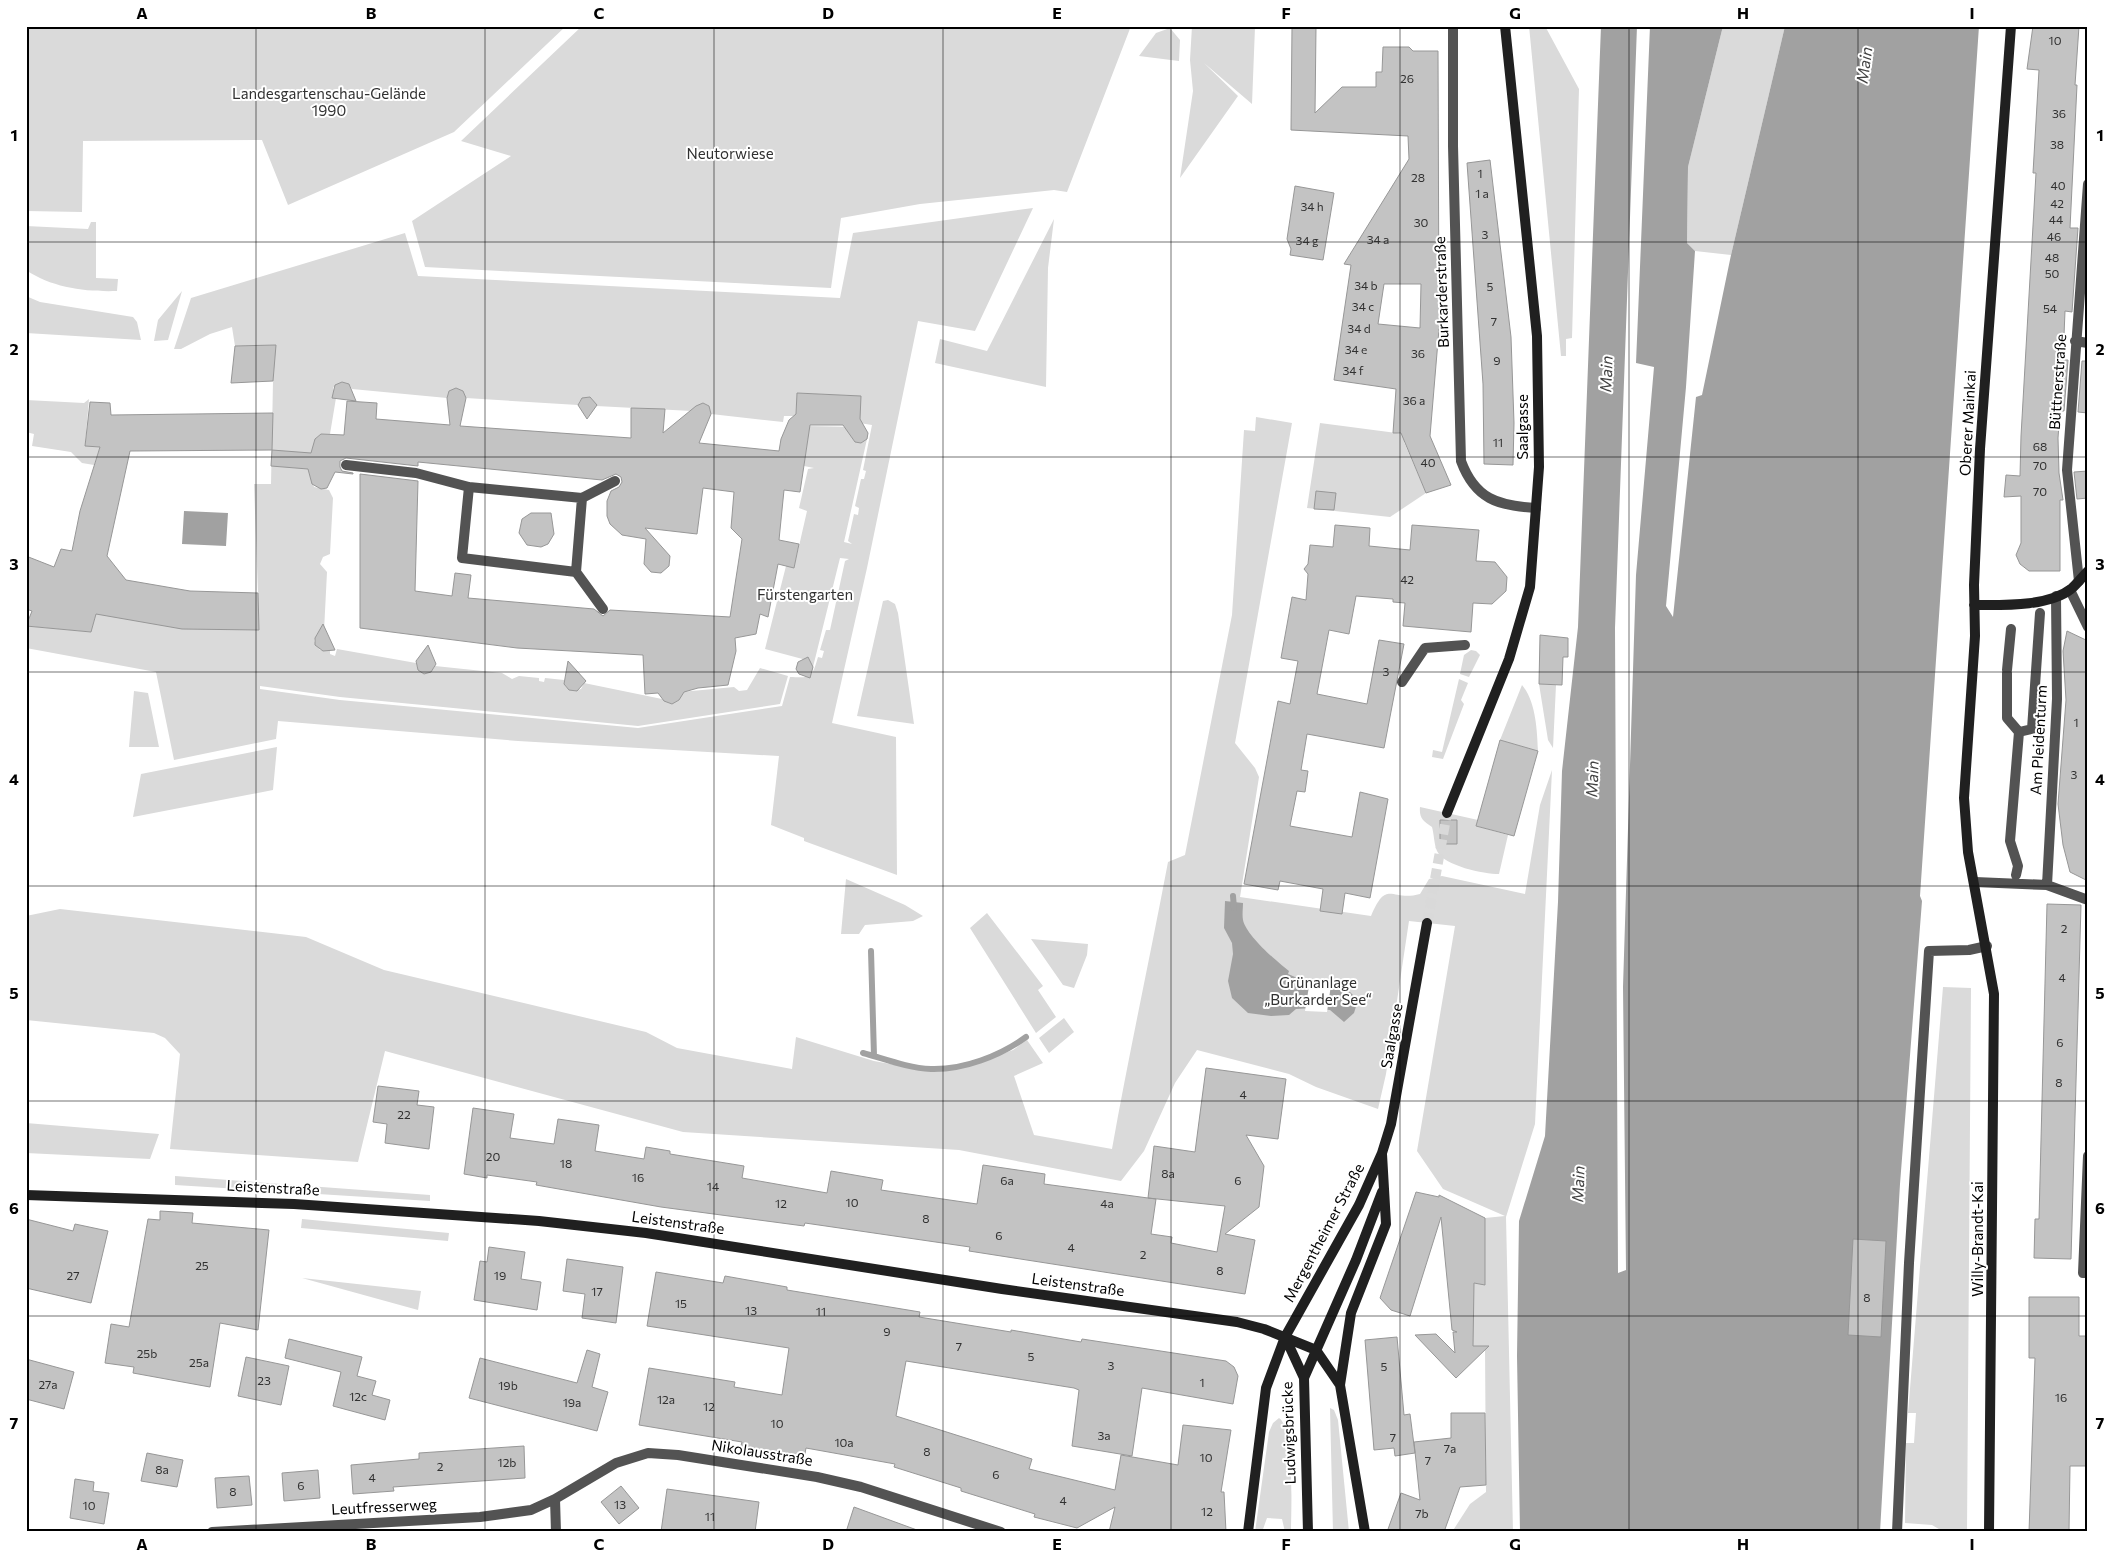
<svg xmlns="http://www.w3.org/2000/svg" width="2114" height="1558" viewBox="0 0 2114 1558" font-family="Commissioner,sans-serif">
  <rect width="100%" height="100%" fill="#fff"/>
  <path fill="#dadada" fill-rule="evenodd" d="M26,26H566L454,132L288,205L262,140L83,141L82,212L26,211Z
    M582,26H1131L1067,192L1054,190L920,204L841,218L831,288L425,267L412,221L511,156L461,141Z
    M1192,26L1255,27L1252,104L1204,63L1238,96L1180,178L1193,91L1190,60Z
    M1529,26H1545L1579,89L1572,338L1566,339V356H1561Z
    M1723,26H1785L1731,255L1695,251L1687,243L1688,167Z
    M1170,28L1180,40L1179,61L1139,56L1156,33Z
    M1033,208L975,331L918,321L867,568L832,723L896,737L897,875L804,841V838L771,825L779,756L518,741L278,721L276,739L174,760L156,672L26,648V626L91,632L96,614L258,593L254,484H271L273,381L275,345L235,346L232,327L210,334L181,349H174L191,298L405,233L418,276L840,298L853,233ZM342,382L349,384L352,389L447,398L449,391L456,388L463,391L466,398L578,405C580,398 586,395 592,399L596,406L692,411L696,406L703,403L709,406L711,414L783,422L784,416H796L797,393L857,396L859,423L872,425L863,470L866,471L864,479H861L855,506L859,508L858,515L854,514L848,541L852,544L844,542L867,439L861,443L855,442L851,436L856,427L805,426L808,438L804,466L814,468L808,469L799,508L807,511L794,568L786,566L765,649L810,661L813,667L840,558L849,559L845,561L830,630H826L820,650L824,651L822,658L818,657C812,678 811,678 790,677L782,706L638,728L340,700L260,689V686L340,697L638,726L780,704L788,676L760,668L747,690L739,691L734,687L681,692L679,700L671,704L662,699L584,683L581,689L573,691L566,687L564,680L545,678L544,682L539,681V678L519,676L512,679L502,673L435,666L431,672L424,674L418,670L416,663L337,649L335,656L330,654V649L320,650L314,641L317,634L324,631L327,572L320,564L323,557L330,554L333,498L329,490L314,487L311,477L315,439L321,434H330L336,398L333,388L335,385Z
    M1054,219L1048,268L1046,387L935,363L940,339L987,351Z
    M91,222H96V278L118,279L117,291C87,292 52,288 26,270V226L88,229Z
    M182,291L168,340L154,341L158,320Z
    M26,296L40,302L133,317L137,322L141,340L26,333Z
    M89,399L85,445L100,447L94,465L82,463L71,452L32,446L34,434L26,432V400L84,403Z
    M1256,417L1292,423L1235,743L1255,768L1259,777L1240,897L1371,916C1387,878 1391,902 1420,894L1429,879L1442,876L1525,894L1540,805L1552,770L1535,1124L1506,1217L1513,1532H1452L1470,1504L1486,1492L1485,1347L1473,1346L1466,1283L1485,1284V1218L1505,1216L1443,1189L1417,1151L1455,926L1409,921L1386,1074L1378,1109L1316,1087L1289,1074L1197,1050L1175,1083L1144,1151L1121,1181L959,1150L683,1132L385,1051L358,1162L170,1149L180,1054L165,1038L154,1033L26,1020V916L60,909L306,937L384,970L646,1032L677,1048L792,1069L796,1037L874,1061L934,1072L966,1067L1013,1050L1027,1040L1043,1063L1014,1076L1034,1135L1112,1149C1129,1053 1150,958 1168,862L1185,855L1232,615L1244,430L1255,431Z
    M1320,423L1404,434V442L1426,493L1390,517L1307,508Z
    M888,600L895,604L898,613L914,724L857,716L883,601Z
    M1471,650L1476,651L1480,655L1469,677L1460,674L1464,655Z
    M1459,679L1468,683L1461,700L1464,704L1443,759L1432,757L1433,750L1442,752Z
    M1539,684L1556,685L1553,748L1548,740Z
    M1522,685C1536,702 1537,730 1538,751L1500,740Z
    M134,691L148,693L159,747H129Z
    M277,747L273,790L133,817L141,774Z
    M1420,807L1478,820L1476,826L1508,835L1499,874C1484,874 1444,866 1437,851C1434,844 1434,834 1432,827C1423,821 1419,818 1420,807Z
    M846,879L905,905L923,916L913,921L865,925L859,934H841Z
    M987,913L1043,986L1038,990L1056,1017L1036,1033L970,928Z
    M1031,939L1088,944L1087,955L1074,988L1063,985Z
    M1943,987L1971,988L1967,1532H1944L1932,1525L1905,1523L1906,1443H1914L1916,1413H1908Z
    M1064,1018L1074,1032L1049,1053L1039,1038Z
    M26,1123L159,1134L150,1159L26,1153Z
    M175,1176L430,1195V1201L175,1185Z
    M302,1219L449,1233L448,1241L301,1228Z
    M302,1278L421,1291L418,1310Z
    M1330,1408L1334,1410L1338,1420L1349,1532H1333Z
    M1279,1418C1295,1428 1291,1512 1291,1532H1285L1282,1519L1267,1518L1262,1532H1255L1269,1432L1273,1423Z"/>
  <path fill="#a1a1a1" d="M1601,26H1637L1615,628L1618,1273L1626,1270L1623,987L1636,575L1654,367L1636,363L1650,26H1723L1688,167L1687,243L1695,251L1686,387L1666,606L1673,617L1696,397L1702,395L1731,255L1785,26H1979L1920,896L1922,901L1900,1184L1880,1532H1520L1517,1356L1519,1221L1545,1136L1558,902L1562,771L1578,627Z
    M184,511L228,513L226,546L182,544Z
    M1225,901L1243,903C1243,908 1242,915 1243,920C1246,935 1276,961 1289,971L1288,974L1309,983L1350,992L1358,1000L1354,1013L1344,1022L1330,1010L1314,1008L1296,1009L1289,1015L1271,1016L1248,1013L1232,998L1228,981L1233,954L1232,943L1224,928Z"/>
  <path fill="#fff" d="M1310,980L1331,985L1327,1012L1305,1011Z"/>
  <g fill="none" stroke-linecap="round" stroke-linejoin="round">
    <path stroke="#a1a1a1" stroke-width="6" d="M1233,896L1234,908
      M871,951L874,1056
      M863,1053C885,1059 908,1068 931,1069C963,1070 1000,1056 1026,1037"/>
  </g>
  <path fill="#c3c3c3" stroke="#979797" fill-rule="evenodd" d="M2033,26H2079L2075,85H2077L2070,228H2078L2072,312L2065,311L2063,360H2068L2064,411H2060L2058,438L2059,473L2063,500H2060V571H2029L2020,564L2016,555L2021,543V496L2004,497L2006,475L2020,476L2021,436L2036,173H2033L2039,70L2027,69Z
    M1292,27H1316L1315,113L1342,87H1376V72H1382L1383,47H1409L1413,51H1438L1439,329L1430,436L1451,485L1426,493L1401,433H1393L1396,389L1334,380L1351,265L1344,264L1409,159L1408,136L1291,130ZM1384,284H1421L1420,328L1378,324Z
    M1490,160L1511,337L1514,423L1513,465L1484,464L1483,384L1467,163Z
    M1295,186L1334,193L1323,260L1290,255L1291,249L1287,239Z
    M276,345L273,381L231,383L235,346Z
    M2082,361H2088V413L2078,412Z
    M342,382L349,384L356,401L332,398L335,385Z
    M456,388L463,391L466,398L460,426L631,438V408L665,409L663,433L696,406L703,403L709,406L711,414L699,443L779,451L781,439L789,420L796,414L797,393L861,396L860,419L868,433L867,439L861,443L855,442L843,425H810L800,492L784,490L779,540L799,544L794,568L778,564L768,617L760,614L756,634L735,638L736,651L728,685L698,688L684,692L679,700L672,704L664,701L658,693L645,694L643,655L517,648L360,628V474L418,481L415,591L452,596L455,573L471,575L468,598L594,609L603,616L610,610L730,617L742,539L731,528L734,492L703,488L697,534L645,528L670,556L669,566L661,573L651,572L644,564L646,539L622,535L610,524L607,516V501L611,491L619,487L622,482L621,477L616,474L602,480L418,462V466L346,458L340,461V467L342,471L353,473V474L335,472L327,488L321,489L312,484L308,469L271,466L272,450L311,453L315,439L321,434L344,435L347,401L377,403L376,419L450,425L447,398L449,391Z
    M590,397L597,405L587,419L578,405L582,398Z
    M90,402L110,403L111,415L273,413L272,450L130,451L107,556L126,580L190,591L258,593L259,630L182,629L96,614L91,632L26,626L32,611L26,609V556L54,567L61,549L72,551L80,511L100,447L85,446Z
    M2088,471V498L2077,499L2074,472Z
    M1316,491L1336,493L1334,510L1314,509Z
    M531,513H551L554,534L548,544L541,547L527,545L519,533L522,519Z
    M1335,525L1370,528L1369,546L1410,550L1412,525L1479,530L1476,561L1495,562L1507,577L1506,591L1492,604L1473,603L1471,632L1403,626L1405,603L1393,602V599L1356,596L1349,634L1329,630L1317,694L1367,704L1379,640L1404,644L1384,748L1307,734L1301,770L1308,771L1305,792L1297,791L1290,826L1352,837L1360,792L1388,799L1370,898L1345,893L1342,914L1320,911L1323,889L1280,881L1278,890L1244,884L1278,701L1290,704L1298,661L1281,658L1292,597L1306,600L1308,574L1304,569L1308,564L1310,545L1333,547Z
    M323,624L335,650L323,651L315,645V638Z
    M2067,631L2088,641V881L2070,872L2063,845L2058,804L2066,700L2063,651Z
    M1540,635L1568,638V657H1563L1562,685L1539,684Z
    M428,645L436,664L431,672L424,674L418,670L416,661Z
    M808,657L813,667L810,678L799,674L796,669L798,662Z
    M568,661L586,681L577,691L569,690L564,684Z
    M1500,740L1538,751L1514,836L1476,826Z
    M1440,820H1457V844H1440Z
    M2047,904L2081,905L2071,1259L2034,1258L2035,1219H2039Z
    M1206,1068L1286,1079L1278,1139L1246,1135L1264,1166L1259,1207L1225,1234L1255,1240L1245,1294L969,1251L970,1247L805,1223L804,1226L661,1207L536,1185L537,1182L487,1175V1178L464,1174L473,1108L514,1114L510,1138L554,1144L558,1119L599,1125L595,1151L644,1159L646,1147L670,1151V1154L744,1166L742,1178L827,1193L831,1171L883,1180L881,1190L977,1204L983,1165L1045,1174L1044,1184L1148,1198L1154,1146L1195,1152ZM1148,1198L1225,1206L1217,1252L1171,1243L1172,1237L1151,1234L1156,1199Z
    M378,1086L419,1091L417,1105L434,1107L429,1149L385,1143L387,1124L373,1122Z
    M1416,1192L1439,1197V1195L1485,1218V1285L1474,1283L1473,1346H1489L1456,1378L1415,1335L1436,1334L1455,1353L1453,1332H1457L1452,1330L1441,1217L1410,1316L1391,1310L1380,1298Z
    M160,1211L193,1213L192,1223L269,1230L258,1330L220,1323L210,1387L133,1373L134,1367L105,1363L111,1324L129,1327L148,1219L160,1220Z
    M26,1219L73,1231L75,1224L108,1231L91,1303L26,1288Z
    M1853,1239L1886,1241L1881,1337L1848,1335Z
    M489,1247L525,1252L521,1279L541,1282L537,1310L474,1300L480,1261L487,1262Z
    M567,1259L623,1267L616,1323L582,1318L585,1294L563,1291Z
    M656,1272L723,1283L725,1276L787,1287V1290L920,1312L919,1317L1011,1332V1330L1081,1342L1082,1339L1226,1361L1234,1367L1238,1376L1233,1404L1142,1388L1132,1456L1072,1446L1079,1390L1074,1388L906,1361L896,1416L1032,1459L1029,1469L1115,1490L1121,1455L1178,1465L1183,1425L1231,1430L1221,1492H1224L1226,1532H1109L1115,1507L1077,1528L1034,1517L1035,1514L961,1491V1488L894,1467L895,1464L806,1448L804,1459L740,1449L742,1442L639,1425L649,1368L735,1382L734,1387L782,1395L789,1348L647,1326Z
    M2029,1297H2079V1336H2088V1466H2070L2069,1532H2029L2035,1358H2029Z
    M1397,1337L1404,1415L1410,1414L1415,1453L1395,1456L1394,1448L1374,1450L1365,1340Z
    M289,1339L362,1357L357,1376L376,1381L372,1395L390,1400L385,1420L333,1406L341,1372L285,1358Z
    M587,1350L600,1354L592,1387L608,1392L597,1431L469,1398L480,1358L577,1383Z
    M246,1357L289,1366L281,1405L238,1396Z
    M26,1359L74,1372L64,1409L26,1399Z
    M1451,1413H1485L1486,1485L1460,1487L1444,1532H1387L1401,1493L1420,1500L1414,1442L1451,1438Z
    M524,1446L525,1478L393,1487L394,1491L353,1494L351,1465L419,1459V1453Z
    M147,1453L183,1460L177,1487L141,1481Z
    M318,1470L320,1498L284,1501L282,1473Z
    M249,1476L252,1505L217,1508L215,1478Z
    M75,1479L94,1482L93,1491L109,1493L104,1524L70,1518Z
    M621,1486L639,1508L619,1524L601,1502Z
    M667,1489L759,1502L755,1532H661Z
    M854,1507L917,1530V1532H846Z"/>
  <g fill="none" stroke-linecap="round" stroke-linejoin="round">
    <path stroke="#d9d9d9" stroke-width="10" stroke-dasharray="10 5" stroke-linecap="butt" d="M1427,923L1447,813"/>
    <path stroke="#535353" stroke-width="10" d="M1453,26V146L1461,461C1475,499 1498,506 1536,508
      M2075,341L2088,343
      M346,465L416,473L469,487L582,498L576,572L462,558L469,487
      M582,498L615,481
      M576,572L603,609
      M2079,581L2067,470L2088,184
      M2070,590L2088,627
      M2007,670L2011,629
      M2007,673V718L2019,732L2010,841L2018,866L2016,875
      M1402,682L1425,648L1465,645
      M2019,732L2032,729L2040,613
      M1975,882L2047,885L2088,900
      M2047,885L2057,699L2056,596
      M2088,1156L2083,1273H2088
      M555,1499L556,1532
      M212,1532L480,1517L531,1510L555,1499L616,1463L648,1453L678,1455L817,1477L861,1487L1001,1532
      M1897,1532L1909,1263L1929,951L1969,950L1987,946"/>
    <path stroke="#202020" stroke-width="10" d="M1974,605C2002,605 2048,607 2071,589C2077,584 2082,577 2088,571
      M1447,813L1509,659L1530,587L1539,467L1537,336L1505,26
      M26,1195L294,1204L539,1221L646,1233L1002,1289L1237,1322L1264,1329L1316,1350
      M1285,1337L1304,1378L1308,1532
      M1316,1350L1340,1385L1365,1532
      M1304,1378L1356,1260L1382,1192
      M1340,1385L1351,1313L1386,1224L1382,1154
      M1248,1532L1266,1388L1285,1337L1359,1205L1382,1153L1391,1124L1427,923
      M1989,1532L1994,994L1968,852L1964,798L1975,636L1974,585L1980,449L2011,26"/>
  </g>
  <path fill="none" stroke="#000" stroke-width="1" stroke-opacity="0.55" d="M256,26V1532M485,26V1532M714,26V1532M943,26V1532M1171,26V1532M1400,26V1532M1629,26V1532M1858,26V1532M26,242H2088M26,457H2088M26,672H2088M26,886H2088M26,1101H2088M26,1316H2088"/>
  <g text-anchor="middle" stroke-width="4" stroke-linejoin="round" paint-order="stroke">
    <g font-size="12" fill="#313131">
      <text x="2055" y="45">10</text>
      <text x="1407" y="83">26</text>
      <text x="2059" y="118">36</text>
      <text x="2057" y="149">38</text>
      <text x="1480" y="178">1</text>
      <text x="1418" y="182">28</text>
      <text x="2058" y="190">40</text>
      <text x="1482" y="198">1 a</text>
      <text x="2057" y="208">42</text>
      <text x="1312" y="211">34 h</text>
      <text x="2056" y="224">44</text>
      <text x="1421" y="227">30</text>
      <text x="1485" y="239">3</text>
      <text x="2054" y="241">46</text>
      <text x="1378" y="244">34 a</text>
      <text x="1307" y="245">34 g</text>
      <text x="2052" y="262">48</text>
      <text x="2052" y="278">50</text>
      <text x="1366" y="290">34 b</text>
      <text x="1490" y="291">5</text>
      <text x="1363" y="311">34 c</text>
      <text x="2050" y="313">54</text>
      <text x="1494" y="326">7</text>
      <text x="1359" y="333">34 d</text>
      <text x="1356" y="354">34 e</text>
      <text x="1418" y="358">36</text>
      <text x="1497" y="365">9</text>
      <text x="1353" y="375">34 f</text>
      <text x="1414" y="405">36 a</text>
      <text x="1498" y="447">11</text>
      <text x="2040" y="451">68</text>
      <text x="1428" y="467">40</text>
      <text x="2040" y="470">70</text>
      <text x="2040" y="496">70</text>
      <text x="1407" y="584">42</text>
      <text x="1386" y="676">3</text>
      <text x="2076" y="727">1</text>
      <text x="2074" y="779">3</text>
      <text x="2064" y="933">2</text>
      <text x="2062" y="982">4</text>
      <text x="2060" y="1047">6</text>
      <text x="2059" y="1087">8</text>
      <text x="1243" y="1099">4</text>
      <text x="404" y="1119">22</text>
      <text x="493" y="1161">20</text>
      <text x="566" y="1168">18</text>
      <text x="1168" y="1178">8a</text>
      <text x="638" y="1182">16</text>
      <text x="1007" y="1185">6a</text>
      <text x="1238" y="1185">6</text>
      <text x="713" y="1191">14</text>
      <text x="852" y="1207">10</text>
      <text x="781" y="1208">12</text>
      <text x="1107" y="1208">4a</text>
      <text x="926" y="1223">8</text>
      <text x="999" y="1240">6</text>
      <text x="1071" y="1252">4</text>
      <text x="1143" y="1259">2</text>
      <text x="202" y="1270">25</text>
      <text x="1220" y="1275">8</text>
      <text x="73" y="1280">27</text>
      <text x="500" y="1280">19</text>
      <text x="597" y="1296">17</text>
      <text x="1867" y="1302">8</text>
      <text x="681" y="1308">15</text>
      <text x="751" y="1315">13</text>
      <text x="821" y="1316">11</text>
      <text x="887" y="1336">9</text>
      <text x="959" y="1351">7</text>
      <text x="147" y="1358">25b</text>
      <text x="1031" y="1361">5</text>
      <text x="199" y="1367">25a</text>
      <text x="1111" y="1370">3</text>
      <text x="1384" y="1371">5</text>
      <text x="264" y="1385">23</text>
      <text x="1202" y="1387">1</text>
      <text x="48" y="1389">27a</text>
      <text x="508" y="1390">19b</text>
      <text x="358" y="1401">12c</text>
      <text x="2061" y="1402">16</text>
      <text x="666" y="1404">12a</text>
      <text x="572" y="1407">19a</text>
      <text x="709" y="1411">12</text>
      <text x="777" y="1428">10</text>
      <text x="1104" y="1440">3a</text>
      <text x="1393" y="1442">7</text>
      <text x="844" y="1447">10a</text>
      <text x="1450" y="1453">7a</text>
      <text x="927" y="1456">8</text>
      <text x="1206" y="1462">10</text>
      <text x="1428" y="1465">7</text>
      <text x="507" y="1467">12b</text>
      <text x="440" y="1471">2</text>
      <text x="162" y="1474">8a</text>
      <text x="996" y="1479">6</text>
      <text x="372" y="1482">4</text>
      <text x="301" y="1490">6</text>
      <text x="233" y="1496">8</text>
      <text x="1063" y="1505">4</text>
      <text x="620" y="1509">13</text>
      <text x="89" y="1510">10</text>
      <text x="1207" y="1516">12</text>
      <text x="1422" y="1518">7b</text>
      <text x="710" y="1521">11</text>
    </g>
    <g font-size="15" fill="#313131" stroke="#fff">
      <text x="329" y="99">Landesgartenschau-Gelände<tspan x="329" dy="17">1990</tspan></text>
      <text x="730" y="159">Neutorwiese</text>
      <text x="805" y="600">Fürstengarten</text>
      <text x="1318" y="988">Grünanlage<tspan x="1318" dy="17">„Burkarder See“</tspan></text>
    </g>
    <g font-size="15" fill="#000" stroke="#fff">
      <text transform="translate(1442 292) rotate(-92)" y="5">Burkarderstraße</text>
      <text transform="translate(2058 382) rotate(-86)" y="5">Büttnerstraße</text>
      <text transform="translate(1968 423) rotate(-87)" y="5">Oberer Mainkai</text>
      <text transform="translate(1523 427) rotate(-90)" y="5">Saalgasse</text>
      <text transform="translate(2039 740) rotate(-87)" y="5">Am Pleidenturm</text>
      <text transform="translate(1392 1036) rotate(-80)" y="5">Saalgasse</text>
      <text transform="translate(273 1188) rotate(3)" y="5">Leistenstraße</text>
      <text transform="translate(678 1223) rotate(8)" y="5">Leistenstraße</text>
      <text transform="translate(1324 1233) rotate(-62)" y="5">Mergentheimer Straße</text>
      <text transform="translate(1978 1239) rotate(-90)" y="5">Willy-Brandt-Kai</text>
      <text transform="translate(1078 1285) rotate(8)" y="5">Leistenstraße</text>
      <text transform="translate(1289 1433) rotate(-92)" y="5">Ludwigsbrücke</text>
      <text transform="translate(762 1453) rotate(9)" y="5">Nikolausstraße</text>
      <text transform="translate(384 1507) rotate(-3)" y="5">Leutfresserweg</text>
    </g>
    <g font-size="16" font-style="italic" fill="#424242" stroke="#fff">
      <text transform="translate(1864 65) rotate(-82)" y="6">Main</text>
      <text transform="translate(1606 374) rotate(-88)" y="6">Main</text>
      <text transform="translate(1592 779) rotate(-88)" y="6">Main</text>
      <text transform="translate(1578 1184) rotate(-88)" y="6">Main</text>
    </g>
  </g>
  <rect width="2114" height="1558" fill="none" stroke="#ffffff" stroke-width="55"/>
  <rect x="28" y="28" width="2058" height="1502" fill="none" stroke="#000" stroke-width="2"/>
  <g font-size="16" text-anchor="middle" font-weight="bold" fill="#000">
    <text x="142" y="19">A</text>
    <text x="371" y="19">B</text>
    <text x="599" y="19">C</text>
    <text x="828" y="19">D</text>
    <text x="1057" y="19">E</text>
    <text x="1286" y="19">F</text>
    <text x="1515" y="19">G</text>
    <text x="1743" y="19">H</text>
    <text x="1972" y="19">I</text>
    <text x="14" y="141">1</text>
    <text x="2100" y="141">1</text>
    <text x="14" y="355">2</text>
    <text x="2100" y="355">2</text>
    <text x="14" y="570">3</text>
    <text x="2100" y="570">3</text>
    <text x="14" y="785">4</text>
    <text x="2100" y="785">4</text>
    <text x="14" y="999">5</text>
    <text x="2100" y="999">5</text>
    <text x="14" y="1214">6</text>
    <text x="2100" y="1214">6</text>
    <text x="14" y="1429">7</text>
    <text x="2100" y="1429">7</text>
    <text x="142" y="1550">A</text>
    <text x="371" y="1550">B</text>
    <text x="599" y="1550">C</text>
    <text x="828" y="1550">D</text>
    <text x="1057" y="1550">E</text>
    <text x="1286" y="1550">F</text>
    <text x="1515" y="1550">G</text>
    <text x="1743" y="1550">H</text>
    <text x="1972" y="1550">I</text>
  </g>
</svg>
